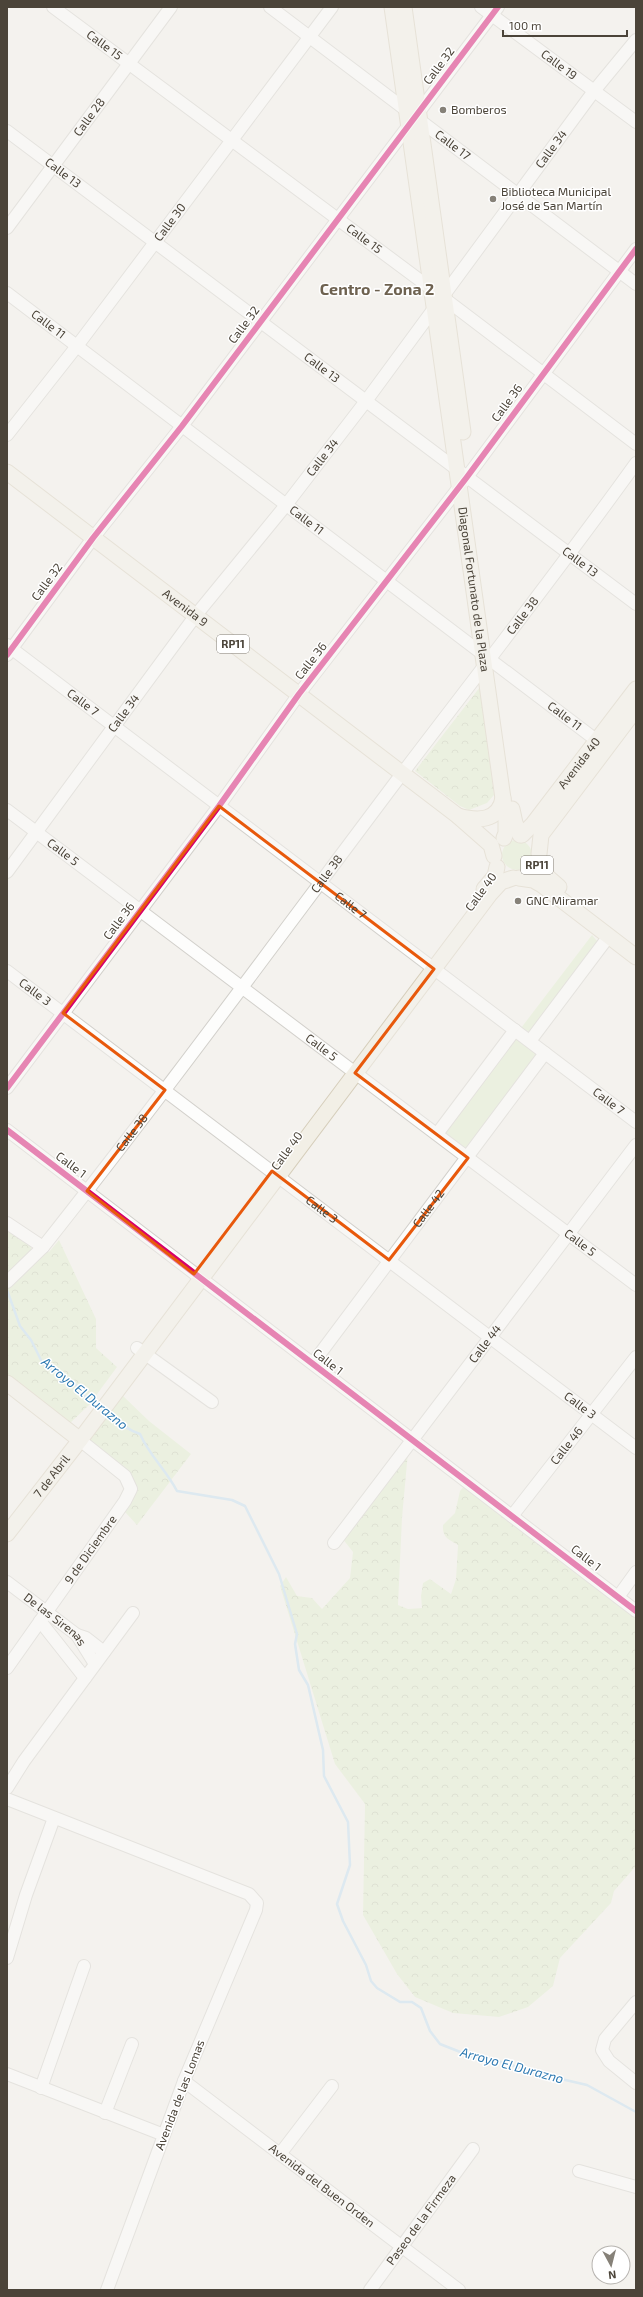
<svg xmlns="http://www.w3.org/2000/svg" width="643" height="2297" viewBox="0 0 643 2297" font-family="'Exo 2',sans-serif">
  <defs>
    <pattern id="forest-crowns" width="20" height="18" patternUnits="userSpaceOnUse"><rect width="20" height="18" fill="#e1eecf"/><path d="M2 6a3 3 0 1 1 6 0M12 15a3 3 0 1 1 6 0" fill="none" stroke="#c3cdb2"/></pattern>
  </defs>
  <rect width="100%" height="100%" fill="#f4f2ee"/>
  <path fill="#e1eecf" d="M502 855a15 15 0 1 1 30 0a15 15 0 1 1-30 0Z
    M592,935L598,942L530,1032L521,1028Z
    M514,1036L539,1055L467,1150L443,1131Z"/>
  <path fill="url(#forest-crowns)" d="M480,687L494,795L487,803L469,810L460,806L415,771Z
    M7,1227L31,1245V1253L49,1252L59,1240L96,1319V1348L117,1367L89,1405L68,1425L7,1376Z
    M121,1394L149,1421L191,1454L137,1525L125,1512C150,1475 115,1462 89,1441L103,1416Z
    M408,1452L402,1518L398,1605L408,1609L422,1608L421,1596L423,1583L430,1579L451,1594L456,1579L458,1545C448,1539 442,1537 443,1525L455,1513L460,1491L464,1486L636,1618V1866L614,1891L611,1903L560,1958L553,1986L528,2007L499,2017L453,2013L415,1997L397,1974L363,1915L365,1804L335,1764L280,1586L286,1577L297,1596L312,1598L322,1609L350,1578L353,1552L342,1538Z"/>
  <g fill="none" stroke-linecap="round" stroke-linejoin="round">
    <path stroke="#c0ddf1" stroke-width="2.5" d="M7,1290L20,1326L31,1340L43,1364L76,1385L85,1396L98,1406
      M107,1412C120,1422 125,1429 140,1434C149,1455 166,1470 177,1491L232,1500L245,1506L279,1574L297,1634L295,1644L299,1670L308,1685L323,1750L324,1776L348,1822L350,1865L337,1904L343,1921L366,1965L371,1981L377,1988L400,2002H412L421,2008L430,2031L440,2044L473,2057L506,2063L531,2072L587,2085L636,2112"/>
    <defs>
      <g id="minor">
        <path id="s1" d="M53,7L445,299L636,444"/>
        <path id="s2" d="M270,7L636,284"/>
        <path id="s3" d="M481,7L636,122"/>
        <path id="s4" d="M7,131L636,604"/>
        <path id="s5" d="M7,228L171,7"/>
        <path id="s6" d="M7,293L604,746"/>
        <path id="s7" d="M7,435L77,346L332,7"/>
        <path id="s8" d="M7,645L636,1122"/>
        <path d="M7,655L93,538L182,426L498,7"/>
        <path id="s9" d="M7,810L636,1285"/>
        <path id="s10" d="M7,872L196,615L286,505L366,401L594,91L636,40"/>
        <path id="s11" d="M7,971L636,1448"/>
        <path d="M530,1041L609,936"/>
        <path d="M7,1088L219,806L299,694L467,477L636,249"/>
        <path d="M7,1130L636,1611"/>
        <path d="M437,1134L515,1030"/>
        <path d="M7,1223L43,1247"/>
        <path id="s12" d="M7,1282L43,1247C166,1092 282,933 401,775C480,671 560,569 636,463"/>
        <path d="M137,1348L212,1402"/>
        <path id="s13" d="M313,1363L545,1053"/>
        <path id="s14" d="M512,1516L636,1357"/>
        <path id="s15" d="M334,1543L636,1145"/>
        <path id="s16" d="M7,1582L77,1635L95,1664"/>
        <path d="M618,1597L636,1572"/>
        <path d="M40,1621L85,1678"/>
        <path d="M77,1635L86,1638L104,1652"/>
        <path id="s17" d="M7,1668L125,1501L131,1489L125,1476L80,1440"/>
        <path d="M7,1788L24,1761L133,1613"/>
        <path d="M7,1799L249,1894L257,1903L256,1910L184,2081L107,2290"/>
        <path d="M7,1958L26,1895L54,1818"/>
        <path d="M636,2002L605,2039L602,2050L609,2061L636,2083"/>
        <path d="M7,2074L164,2135"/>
        <path id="s18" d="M184,2081L459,2290"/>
        <path d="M41,2088L84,1966"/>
        <path d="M105,2113L132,2044"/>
        <path d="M280,2154L332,2086"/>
        <path d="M579,2171L636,2187"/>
        <path id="s19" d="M370,2290L473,2149"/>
      </g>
      <g id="major">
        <path id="s20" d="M392,7L506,820V833L504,838"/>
        <path d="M404,7L463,432"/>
        <path id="s21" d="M7,472L458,816L491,845L494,856"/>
        <path d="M512,809L515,823L520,835"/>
        <path d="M458,816C477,821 499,822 503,798"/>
        <path id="s22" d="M522,835L533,824L636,689"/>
        <path d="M539,854L541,835L636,709"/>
        <path d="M538,861L544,874L559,887"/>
        <path d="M519,878L533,880L542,885L636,957"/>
        <path d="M484,889L495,876L497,867"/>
        <path d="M7,1383L80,1440"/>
        <path id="s23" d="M7,1534L80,1440L490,894L501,882L513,878"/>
      </g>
    </defs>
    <use href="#minor" stroke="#d2d0cb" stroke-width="14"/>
    <use href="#major" stroke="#d6cebb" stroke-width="17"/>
    <use href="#minor" stroke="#fdfdfc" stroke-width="12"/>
    <use href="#major" stroke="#f2efe6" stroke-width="15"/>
    <defs>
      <path id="cycleway" d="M7,655L93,538L182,426L498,7
        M7,1088L219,806L299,694L467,477L636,249
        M7,1130L636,1611"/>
    </defs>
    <use href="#cycleway" stroke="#fff" stroke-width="8"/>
    <use href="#cycleway" stroke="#d6006c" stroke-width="6"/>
  </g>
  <path d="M0 0H643V2297H0ZM219,806L434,969L355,1073L468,1158L389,1260L272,1171L194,1274L87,1191L165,1090L63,1013Z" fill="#f4f2ee" fill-opacity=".55" fill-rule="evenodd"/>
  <path fill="none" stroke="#e8590c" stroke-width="3" stroke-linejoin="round" d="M219,806L434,969L355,1073L468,1158L389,1260L272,1171L194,1274L87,1191L165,1090L63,1013Z"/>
  <g fill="#868178" stroke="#fff" stroke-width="1.5">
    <circle cx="443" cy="110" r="4"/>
    <circle cx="493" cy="199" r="4"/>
    <circle cx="518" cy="901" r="4"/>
  </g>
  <g text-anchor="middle" stroke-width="3" stroke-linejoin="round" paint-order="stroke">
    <g fill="#fff" stroke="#817c74" stroke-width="1">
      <rect x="217" y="635" width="32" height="18" rx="3"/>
      <rect x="521" y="856" width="32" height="18" rx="3"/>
    </g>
    <g font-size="11" font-weight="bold" fill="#4b4439">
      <text x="233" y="648">RP11</text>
      <text x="537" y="869">RP11</text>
    </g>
    <g font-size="12" fill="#4b4439" stroke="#fff">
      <text dy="4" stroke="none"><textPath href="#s1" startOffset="64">Calle 15</textPath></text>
      <text dy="4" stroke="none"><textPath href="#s3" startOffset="97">Calle 19</textPath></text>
      <text transform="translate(439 66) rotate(-53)" y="4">Calle 32</text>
      <text dy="4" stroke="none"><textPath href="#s5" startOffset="138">Calle 28</textPath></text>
      <text dy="4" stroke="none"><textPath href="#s2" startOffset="229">Calle 17</textPath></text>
      <text dy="4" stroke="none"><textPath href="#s10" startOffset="905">Calle 34</textPath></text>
      <text dy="4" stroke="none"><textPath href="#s4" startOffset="70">Calle 13</textPath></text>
      <text dy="4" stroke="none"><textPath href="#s7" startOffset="268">Calle 30</textPath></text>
      <text dy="4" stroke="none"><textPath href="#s1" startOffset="388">Calle 15</textPath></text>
      <text dy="4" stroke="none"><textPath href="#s6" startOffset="52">Calle 11</textPath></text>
      <text transform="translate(244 325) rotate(-53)" y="4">Calle 32</text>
      <text dy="4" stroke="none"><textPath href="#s4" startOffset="394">Calle 13</textPath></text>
      <text transform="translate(507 403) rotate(-54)" y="4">Calle 36</text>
      <text dy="4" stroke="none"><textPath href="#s10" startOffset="521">Calle 34</textPath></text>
      <text dy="4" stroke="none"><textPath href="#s6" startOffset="376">Calle 11</textPath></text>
      <text dy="4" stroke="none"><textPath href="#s4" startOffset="717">Calle 13</textPath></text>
      <text transform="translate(47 582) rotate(-54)" y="4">Calle 32</text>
      <text dy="4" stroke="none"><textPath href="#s20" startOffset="588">Diagonal Fortunato de la Plaza</textPath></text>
      <text dy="4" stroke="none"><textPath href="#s21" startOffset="224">Avenida 9</textPath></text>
      <text dy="4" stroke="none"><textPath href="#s12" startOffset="843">Calle 38</textPath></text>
      <text transform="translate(311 661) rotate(-52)" y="4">Calle 36</text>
      <text dy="4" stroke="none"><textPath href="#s8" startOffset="95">Calle 7</textPath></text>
      <text dy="4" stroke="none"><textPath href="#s10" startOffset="197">Calle 34</textPath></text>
      <text dy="4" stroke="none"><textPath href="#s6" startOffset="700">Calle 11</textPath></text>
      <text dy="4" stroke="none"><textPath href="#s22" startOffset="92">Avenida 40</textPath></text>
      <text dy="4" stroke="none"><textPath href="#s9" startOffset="70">Calle 5</textPath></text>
      <text dy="4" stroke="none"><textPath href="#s12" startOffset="519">Calle 38</textPath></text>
      <text transform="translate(481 892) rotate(-54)" y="4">Calle 40</text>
      <text dy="4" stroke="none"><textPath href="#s8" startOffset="431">Calle 7</textPath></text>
      <text transform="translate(119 921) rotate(-53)" y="4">Calle 36</text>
      <text dy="4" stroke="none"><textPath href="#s11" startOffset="35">Calle 3</textPath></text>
      <text dy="4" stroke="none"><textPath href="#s9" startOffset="394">Calle 5</textPath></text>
      <text dy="4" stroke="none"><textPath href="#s8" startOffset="755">Calle 7</textPath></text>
      <text dy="4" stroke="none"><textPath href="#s12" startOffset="195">Calle 38</textPath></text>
      <text transform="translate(287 1151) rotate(-54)" y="4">Calle 40</text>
      <text transform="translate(71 1165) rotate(37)" y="4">Calle 1</text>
      <text dy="4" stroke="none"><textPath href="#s13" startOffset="193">Calle 42</textPath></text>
      <text dy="4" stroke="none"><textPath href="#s11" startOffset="395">Calle 3</textPath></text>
      <text dy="4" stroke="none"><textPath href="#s9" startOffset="718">Calle 5</textPath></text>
      <text dy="4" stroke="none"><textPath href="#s15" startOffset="250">Calle 44</textPath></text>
      <text transform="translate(328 1362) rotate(38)" y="4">Calle 1</text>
      <text dy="4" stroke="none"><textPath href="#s11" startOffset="719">Calle 3</textPath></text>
      <text dy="4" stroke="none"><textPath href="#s14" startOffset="89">Calle 46</textPath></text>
      <text dy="4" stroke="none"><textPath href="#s23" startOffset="73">7 de Abril</textPath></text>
      <text dy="4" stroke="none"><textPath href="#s17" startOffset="145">9 de Diciembre</textPath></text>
      <text transform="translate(586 1558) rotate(38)" y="4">Calle 1</text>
      <text dy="4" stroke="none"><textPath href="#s16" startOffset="61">De las Sirenas</textPath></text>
      <text transform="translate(180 2095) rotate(-69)" y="4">Avenida de las Lomas</text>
      <text dy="4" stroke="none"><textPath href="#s18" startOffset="173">Avenida del Buen Orden</textPath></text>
      <text dy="4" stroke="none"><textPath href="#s19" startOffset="87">Paseo de la Firmeza</textPath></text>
    </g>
    <g font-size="12" fill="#4b4439" stroke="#fff" text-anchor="start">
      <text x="451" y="114">Bomberos</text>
      <text x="501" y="196">Biblioteca Municipal<tspan x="501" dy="14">José de San Martín</tspan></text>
      <text x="526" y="905">GNC Miramar</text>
    </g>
    <g font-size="13" font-style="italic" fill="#2e7ab2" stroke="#fff">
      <text transform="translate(85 1393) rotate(39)" y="5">Arroyo El Durazno</text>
      <text transform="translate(512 2065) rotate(15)" y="5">Arroyo El Durazno</text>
    </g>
    <g font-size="16" font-weight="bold" fill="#6e6250" stroke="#fff">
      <text x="377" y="295">Centro - Zona 2</text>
    </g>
  </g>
  <rect width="643" height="2297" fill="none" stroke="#4b4439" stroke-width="16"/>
  <g transform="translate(611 2265) rotate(173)"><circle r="19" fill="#ffffff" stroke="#b7b4b0"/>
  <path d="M0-3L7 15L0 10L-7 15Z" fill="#868178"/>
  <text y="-6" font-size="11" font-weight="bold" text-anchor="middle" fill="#4b4439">N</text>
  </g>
  <path d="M503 30v6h124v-6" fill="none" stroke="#4b4439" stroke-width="2"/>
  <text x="509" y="30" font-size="12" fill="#4b4439" stroke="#ffffff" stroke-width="3" paint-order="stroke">100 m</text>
</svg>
